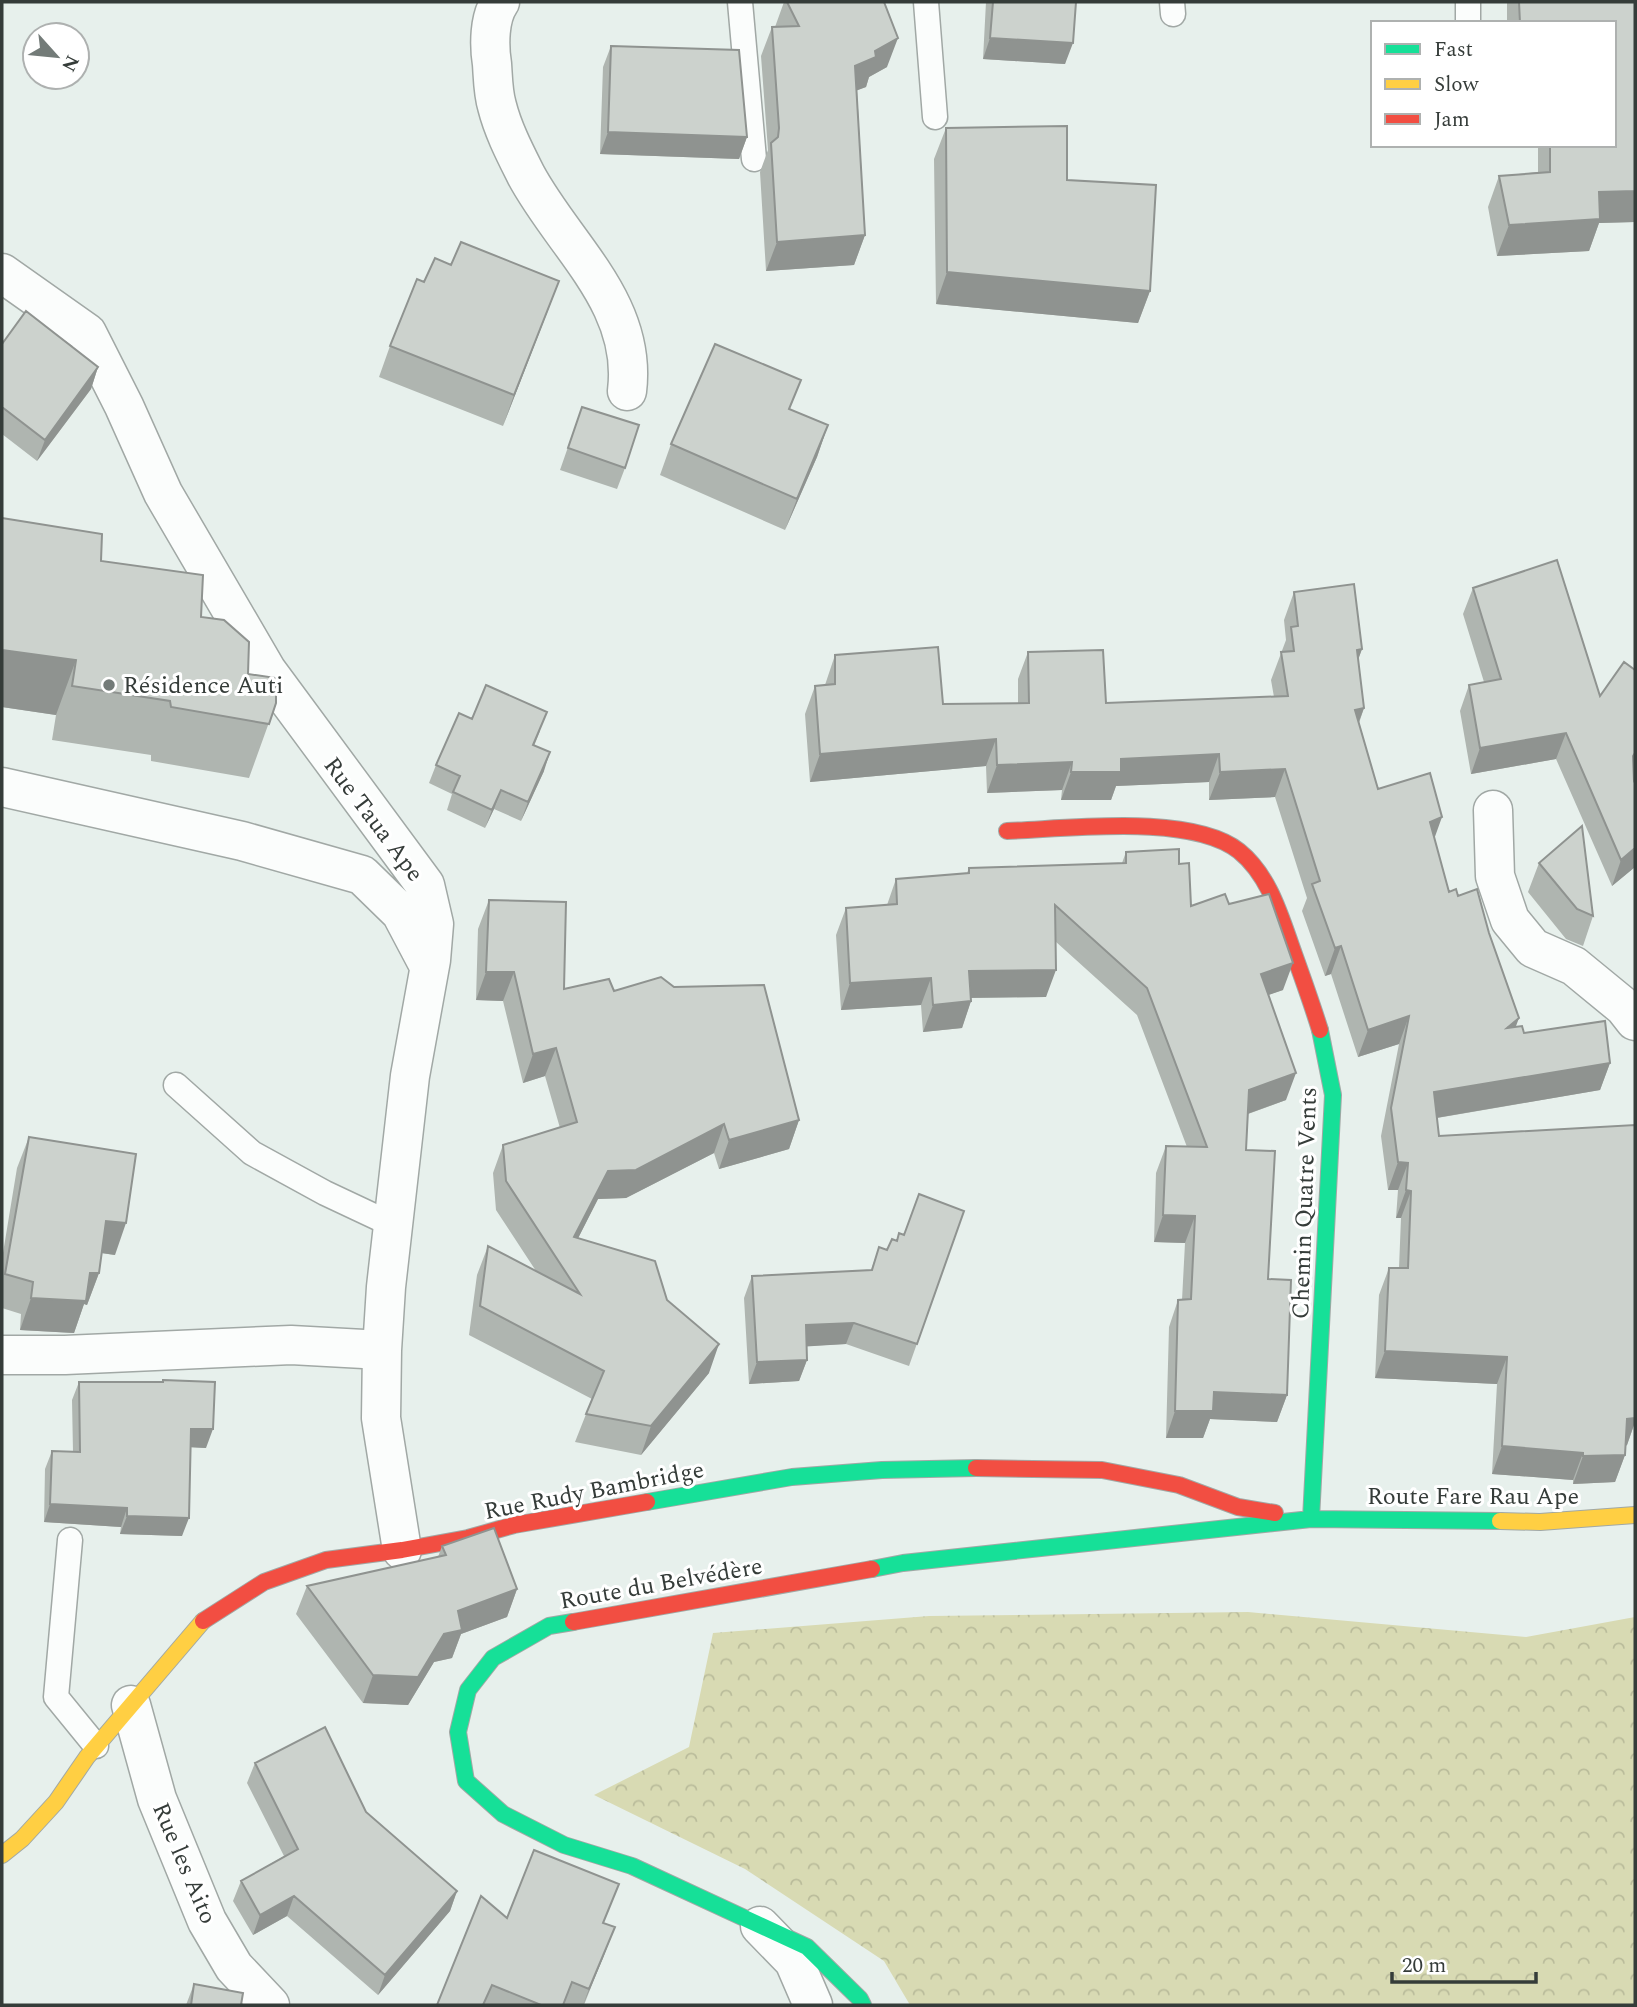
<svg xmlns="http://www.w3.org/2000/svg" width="1637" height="2007" viewBox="0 0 1637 2007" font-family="Spectral,serif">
  <defs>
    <pattern id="forest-crowns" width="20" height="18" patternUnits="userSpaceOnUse" patternTransform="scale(1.75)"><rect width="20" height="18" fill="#d8dab3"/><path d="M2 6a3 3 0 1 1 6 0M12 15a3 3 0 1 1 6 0" fill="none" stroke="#babc9b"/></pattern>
  </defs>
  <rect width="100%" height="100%" fill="#e7f0ec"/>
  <path fill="url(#forest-crowns)" d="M1248,1612L1526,1637L1635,1617V2005H910L884,1961L745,1869L594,1795L689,1747L713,1633L929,1616Z"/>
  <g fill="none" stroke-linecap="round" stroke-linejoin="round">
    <defs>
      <path id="lane" d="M740,2L754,159
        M926,2L935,117
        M1172,2L1173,14
        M1468,23V2
        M176,1085L252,1153L325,1193L393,1225
        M70,1540L56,1697L96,1746"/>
      <path id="street" d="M500,2C489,18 489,45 492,64C493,78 493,93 497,106C503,130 515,153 526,175C564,246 638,303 627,391
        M2,273L87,333L124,406L163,493L267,671L425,885L434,924L431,960L410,1076L386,1287L382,1350L381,1418L402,1550
        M2,787L242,841L362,875L401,913L429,966
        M1493,810L1495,876L1510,920L1533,948L1574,966L1624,1007L1635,1021
        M2,1355H65L291,1345L382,1350
        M131,1705L157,1799L207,1921L234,1967L270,2005
        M760,1926L794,1961L813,2005"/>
      <path id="fast" d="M647,1502L792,1477L882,1470L976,1468
        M1311,1519L1333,1095L1320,1030
        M872,1569L903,1563L1311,1519L1500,1521
        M573,1622L549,1626L493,1658L468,1690L458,1732L466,1781L503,1814L564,1845L632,1866L807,1947L860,1999L863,2005"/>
      <path id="slow" d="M1500,1521L1540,1522L1635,1515
        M2,1855L22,1839L56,1802L87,1757L203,1621"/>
      <path id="jam" d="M1007,831C1067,829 1191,813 1239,851C1270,876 1281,918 1294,954C1303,979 1312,1004 1320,1030
        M976,1468L1102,1470L1179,1485L1238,1507L1275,1513
        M203,1621L264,1582L326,1560L402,1550L468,1538L514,1525L647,1502
        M573,1622L872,1569"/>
    </defs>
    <use href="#lane" stroke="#a1a8a5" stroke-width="27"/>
    <use href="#street" stroke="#a1a8a5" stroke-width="41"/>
    <use href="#fast" stroke="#a1a8a5" stroke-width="18"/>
    <use href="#slow" stroke="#a1a8a5" stroke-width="18"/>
    <use href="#jam" stroke="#a1a8a5" stroke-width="18"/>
    <use href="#lane" stroke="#fbfdfc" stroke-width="24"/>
    <use href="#street" stroke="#fbfdfc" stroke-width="38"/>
    <use href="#fast" stroke="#16e098" stroke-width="16"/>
    <use href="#slow" stroke="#ffcf43" stroke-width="16"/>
    <use href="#jam" stroke="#f24e42" stroke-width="16"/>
  </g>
  <path fill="#afb5b0" d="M784,2H884L887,67L869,77L866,87L857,90L865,235L854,265L766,271L760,172L768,150L761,56L772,27H775Z
    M986,2H1076L1065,64L983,59Z
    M1507,2H1635V222L1599,223L1589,251L1497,256L1488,207L1499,176L1538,172V145H1614V23H1507Z
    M611,46L747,137L739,159L600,154L603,67Z
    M946,128L1067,180L1150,291L1138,323L936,304L934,159Z
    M559,281L503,426L379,377L390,346L424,282Z
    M2,344L98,367L91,389L37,461L2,434Z
    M582,407L625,468L617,489L560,470Z
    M790,409L828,425L817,457L785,530L660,475L671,444Z
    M2,518L101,561L201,617L248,674L276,703L249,778L151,761V755L52,740L56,715L2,707Z
    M1473,588L1600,696L1635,670V766L1634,768V781L1635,783V867L1612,886L1556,759L1471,774L1460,711L1469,685L1484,682L1463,614Z
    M1294,592L1362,649L1358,659L1364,708L1359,723L1378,789L1434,839L1449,892L1458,896L1515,1027L1524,1033L1610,1063L1600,1090L1437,1118L1439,1136L1635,1125V1422L1627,1445L1626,1446L1625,1455L1615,1482L1573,1484V1480L1492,1474L1497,1384L1375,1378L1379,1295L1389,1268H1399L1401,1218H1396L1398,1190H1388L1381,1136L1399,1044L1358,1057L1331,974L1325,976L1302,911L1307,898L1275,797L1209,800V782L1116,786L1111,800H1061L1062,790L987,793L986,766L810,782L805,714L815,686L825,685L835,655L943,704L1018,703V679L1028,652L1106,703L1274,697L1271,680L1286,640L1284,620Z
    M472,719L540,731L534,746L544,771L521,821L494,809L485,828L447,810L452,794L429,783L436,765Z
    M1126,852L1179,864L1191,906L1229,904L1283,990L1268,995L1286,1100L1248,1114L1246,1150L1287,1395L1277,1422L1210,1419L1203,1438H1166L1169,1327L1178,1300H1182L1185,1243L1154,1242L1156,1173L1166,1146L1187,1147L1137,1015L1055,941L1046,997L971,998V1001L962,1028L923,1032L921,1005L841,1010L836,935L846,908L887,905L896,879L967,873L969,868L1122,863Z
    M1539,863L1593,916L1583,946L1566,939L1528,892Z
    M489,900L564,989L614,991L799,1120L789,1149L719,1169L714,1153L626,1198L598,1199L578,1238L667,1300L709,1373L641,1455L575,1442L592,1399L469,1335L477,1275L488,1246L536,1271L496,1210L493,1173L503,1145L560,1128L545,1076L523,1083L503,1001L476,1000L478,929Z
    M29,1137L115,1255L101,1253L99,1273L87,1305L84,1304L74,1333L20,1330L21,1314L2,1308V1259L17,1168Z
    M964,1211L909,1366L846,1344L806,1346L807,1360L799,1381L749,1384L744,1298L752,1276L871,1270L879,1247L887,1250L897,1240L899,1233L904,1235Z
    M163,1380L206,1448L191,1447L182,1536L120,1534L121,1527L44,1522L45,1469L52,1451L73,1452L72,1400L79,1382H163Z
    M442,1546L517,1589L507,1617L461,1634L452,1658L434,1662L408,1705L363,1703L296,1614L307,1586L438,1557Z
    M255,1763L366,1812L457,1891L450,1911L378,1995L287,1916L253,1935L233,1901L241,1881L284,1856L247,1783Z
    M507,1918L604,1923L615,1927L584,2005H437Z
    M194,1984L241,2005H186Z"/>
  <path fill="#8f9390" d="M898,38L887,67L869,77L866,87L845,95L855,66L875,51Z
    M990,38L1073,43L1065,64L983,59Z
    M608,132L747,137L739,159L600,154Z
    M1635,191V222L1599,223L1589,251L1497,256L1509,225L1599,192Z
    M865,235L854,265L766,271L777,242Z
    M947,272L1150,291L1138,323L936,304Z
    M559,281L547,313L503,426L514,395Z
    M98,367L91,389L37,461L45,440Z
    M828,425L817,457L785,530L797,499Z
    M1362,649L1352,677L1357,650Z
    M2,650L76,660L56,715L2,707Z
    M1364,708L1354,735L1355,710Z
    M1566,733L1556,759L1471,774L1480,748Z
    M996,739L986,766L810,782L820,754Z
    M550,752L544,771L521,821L528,802Z
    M1635,753V766L1624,783L1633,756Z
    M1219,754L1209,782L1116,786L1111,800H1061L1071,772L1121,759Z
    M1072,762L1062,790L987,793L997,765Z
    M1285,769L1275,797L1209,800L1220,772Z
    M501,790L494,809L485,828L492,810Z
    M1442,817L1432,845L1430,822Z
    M1635,848V867L1612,886L1621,860Z
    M1341,946L1331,974L1325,976L1335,948Z
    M1293,963L1283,990L1251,1001L1261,974Z
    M1056,970L1046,997L959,998L969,971Z
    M486,972H514L503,1001L476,1000Z
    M931,978L921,1005L841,1010L850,983Z
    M971,1001L962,1028L923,1032L933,1005Z
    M1409,1016L1399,1044L1358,1057L1368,1030Z
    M1519,1018L1509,1045L1507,1028Z
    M556,1048L545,1076L523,1083L533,1054Z
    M1610,1063L1600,1090L1424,1120L1434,1092Z
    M1296,1073L1286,1100L1239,1117L1249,1090Z
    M799,1120L789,1149L719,1169L729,1140Z
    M724,1124L714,1153L626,1198L598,1199L564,1266L574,1237L608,1171Z
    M1398,1162L1408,1163L1398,1190H1388Z
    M1406,1190L1411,1191L1401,1218H1396Z
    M1163,1215L1195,1216L1185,1243L1154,1242Z
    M106,1221L126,1223L115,1255L95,1252Z
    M90,1273H99L87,1305L84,1304L74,1333L20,1330L31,1298Z
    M854,1323L846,1344L798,1347L806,1325Z
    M719,1344L709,1373L641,1455L651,1426Z
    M1385,1351L1507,1357L1497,1384L1375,1378Z
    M807,1360L799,1381L749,1384L757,1362Z
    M1214,1392L1287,1395L1277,1422L1210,1419L1203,1438H1166L1175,1411Z
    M1635,1418V1422L1627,1445L1617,1447L1627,1419Z
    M191,1429H213L206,1448L185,1447Z
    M1502,1446L1583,1453L1573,1480L1492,1474Z
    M1625,1455L1615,1482L1573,1484L1583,1456Z
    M50,1504L127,1508L121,1527L44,1522Z
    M127,1516L189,1518L182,1536L120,1534Z
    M517,1589L507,1617L461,1634L452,1658L434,1662L408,1705L363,1703L373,1675L458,1611Z
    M457,1891L450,1911L378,1995L385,1975Z
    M294,1896L287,1916L253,1935L260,1915Z
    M615,1927L603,1958L583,2005L589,1989Z"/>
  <path fill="#ccd2cd" stroke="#8f9390" stroke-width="2" d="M787,2H884L898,38L875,51L876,57L855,66L865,235L777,242L771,143L778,137L779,128L772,27L799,26Z
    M993,2H1076L1073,43L990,38Z
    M1519,2H1635V191L1599,192L1600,219L1509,225L1499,176L1550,172V145H1614V23H1520Z
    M611,46L739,50L747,137L608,132Z
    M1067,126V180L1156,185L1150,291L947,272L946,128Z
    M461,242L559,281L514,395L390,346L417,279L424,282L435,258L451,265Z
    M26,311L98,367L45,440L2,407V344Z
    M715,344L801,380L789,409L828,425L797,499L671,444Z
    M582,407L639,425L625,468L568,448Z
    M2,518L102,534L101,561L203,575L201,617L224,620L249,642L248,674L276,678V703L269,724L171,707L170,701L72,686L76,660L2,650Z
    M1557,560L1600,696L1624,662L1635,670V753L1633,756L1634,781L1635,783V848L1621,860L1566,733L1480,748L1469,685L1501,679L1473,588Z
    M1354,584L1362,649L1357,650L1364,708L1355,710L1378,789L1430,773L1442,817L1430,822L1449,892L1456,889L1458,896L1477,889L1489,933L1519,1018L1507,1028L1522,1026L1524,1033L1605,1021L1610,1063L1434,1092L1439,1136L1635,1125V1418L1627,1419L1625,1455L1583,1456V1453L1502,1446L1507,1357L1385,1351L1389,1268H1408L1411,1191L1406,1190L1408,1163L1398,1162L1391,1108L1409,1016L1368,1030L1341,946L1335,948L1312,884L1320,881L1285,769L1220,772L1219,754L1121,759V772H1071L1072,762L997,765L996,739L820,754L815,686L835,684V655L938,647L943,704L1029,703L1028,652L1103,650L1106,703L1288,696L1281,652L1294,651L1291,627L1298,626L1294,592Z
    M486,685L547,712L533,745L550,752L528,802L501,790L492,810L453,792L460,776L436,765L459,713L472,719Z
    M1582,826L1593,916L1577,909L1539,863Z
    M1179,849V864L1189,863L1191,906L1225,894L1229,904L1269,894L1293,963L1261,974L1296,1073L1249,1090L1246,1150L1275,1151L1268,1279L1291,1280L1287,1395L1214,1392L1213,1411H1175L1178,1300L1191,1299L1195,1216L1163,1215L1166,1146L1207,1147L1147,988L1055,905L1056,970L969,971L971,1001L933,1005L931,978L850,983L846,908L897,904L896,879L969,873V868L1126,863V852Z
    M489,900L566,902L564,989L609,979L614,991L661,977L674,987L764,985L799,1120L729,1140L724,1124L636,1170L608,1171L574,1237L655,1261L667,1300L719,1344L651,1426L586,1414L604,1371L480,1306L488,1246L580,1294L506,1181L503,1145L577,1122L556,1048L533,1054L514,972H486Z
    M29,1137L136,1154L126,1223L106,1221L99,1273H90L86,1301L31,1298L33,1282L5,1274Z
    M919,1194L964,1211L917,1344L854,1323L806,1325L807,1360L757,1362L752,1276L872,1270L879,1247L887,1250L892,1239L897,1241L899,1233L904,1235Z
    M163,1380L215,1382L213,1429H191L189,1518L127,1516V1508L50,1504L52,1451L80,1452L79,1382H163Z
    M494,1528L517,1589L458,1611L462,1630L444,1634L418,1677L373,1675L307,1586L446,1555L442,1546Z
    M325,1727L366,1812L457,1891L385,1975L294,1896L260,1915L241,1881L298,1849L255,1763Z
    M534,1850L619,1884L603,1923L615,1927L589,1989L572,1982L563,2005H541L492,1985L483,2005H437L481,1896L507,1918Z
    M194,1984L243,1993L241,2005H191Z"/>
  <circle fill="#737b78" stroke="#fff" stroke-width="2.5" cx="109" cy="685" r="7"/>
  <g text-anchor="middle" stroke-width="6" stroke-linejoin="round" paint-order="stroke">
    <g font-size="24" fill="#353c39" stroke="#fff" text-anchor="start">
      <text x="123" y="693">Résidence Auti</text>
    </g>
    <g font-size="24" fill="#353c39" stroke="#fff">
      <text transform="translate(374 819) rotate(53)" y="8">Rue Taua Ape</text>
      <text transform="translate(1304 1203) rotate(-88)" y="8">Chemin Quatre Vents</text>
      <text transform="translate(594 1490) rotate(-11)" y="8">Rue Rudy Bambridge</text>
      <text x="1473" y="1504">Route Fare Rau Ape</text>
      <text transform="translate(661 1583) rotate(-10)" y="8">Route du Belvédère</text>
      <text transform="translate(185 1863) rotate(67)" y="8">Rue les Aito</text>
    </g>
  </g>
  <rect width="1637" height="2007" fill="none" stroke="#353c39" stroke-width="7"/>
  <rect x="1371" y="21" width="245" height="126" fill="#ffffff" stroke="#aeb1b0" stroke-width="2"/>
  <rect x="1385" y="44" width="35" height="10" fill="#16e098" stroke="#aeb1b0" stroke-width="2"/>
  <text x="1434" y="56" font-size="21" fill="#353c39">Fast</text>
  <rect x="1385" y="79" width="35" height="10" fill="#ffcf43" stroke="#aeb1b0" stroke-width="2"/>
  <text x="1434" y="91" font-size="21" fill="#353c39">Slow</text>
  <rect x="1385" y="114" width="35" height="10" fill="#f24e42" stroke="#aeb1b0" stroke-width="2"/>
  <text x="1434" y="126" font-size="21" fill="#353c39">Jam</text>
  <g transform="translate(56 56) rotate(117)"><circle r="33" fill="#ffffff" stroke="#aeb1b0" stroke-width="2"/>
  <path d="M0-5L12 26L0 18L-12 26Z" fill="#737b78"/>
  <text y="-10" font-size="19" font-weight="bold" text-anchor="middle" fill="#353c39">N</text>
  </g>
  <path d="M1392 1972v10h144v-10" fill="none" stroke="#353c39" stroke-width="3.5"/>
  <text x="1402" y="1972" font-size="21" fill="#353c39" stroke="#ffffff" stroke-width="5" paint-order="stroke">20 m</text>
</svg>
